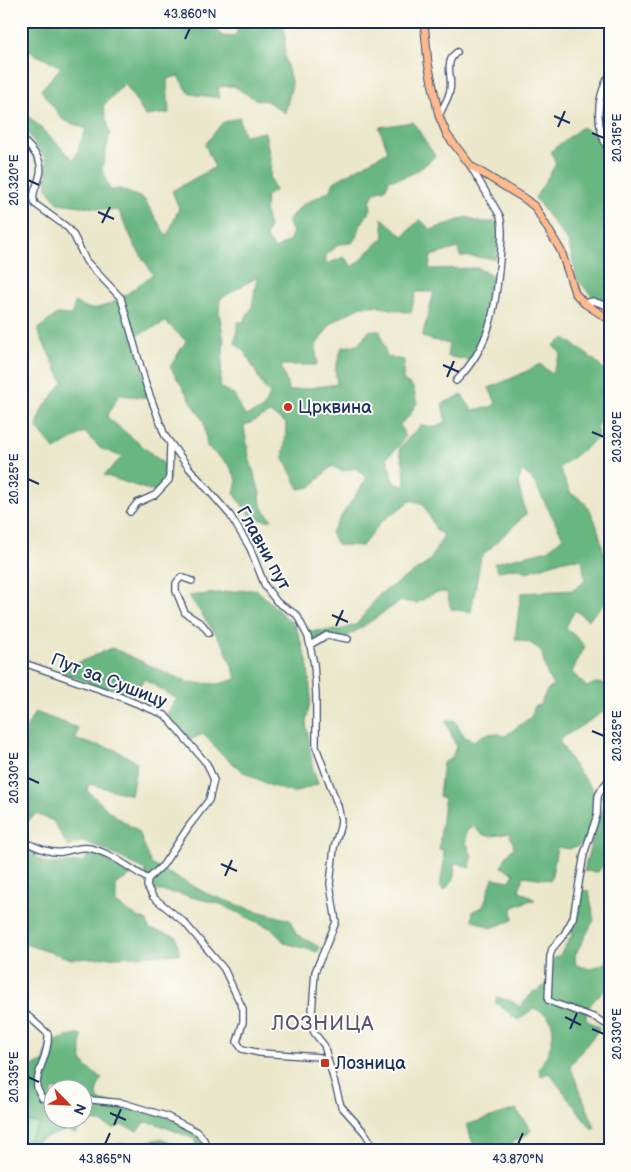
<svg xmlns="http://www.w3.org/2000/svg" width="631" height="1172" viewBox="0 0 631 1172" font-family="'Balsamiq Sans',sans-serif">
  <rect width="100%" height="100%" fill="#fdfcf7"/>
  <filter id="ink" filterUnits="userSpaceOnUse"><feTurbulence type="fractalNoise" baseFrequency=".02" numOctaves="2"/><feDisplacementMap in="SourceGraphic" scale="10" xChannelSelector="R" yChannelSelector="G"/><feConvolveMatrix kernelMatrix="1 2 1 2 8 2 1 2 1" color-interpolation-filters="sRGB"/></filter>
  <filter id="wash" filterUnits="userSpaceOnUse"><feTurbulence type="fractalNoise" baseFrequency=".0096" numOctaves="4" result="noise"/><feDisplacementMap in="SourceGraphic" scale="20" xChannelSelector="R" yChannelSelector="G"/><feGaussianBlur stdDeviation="1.12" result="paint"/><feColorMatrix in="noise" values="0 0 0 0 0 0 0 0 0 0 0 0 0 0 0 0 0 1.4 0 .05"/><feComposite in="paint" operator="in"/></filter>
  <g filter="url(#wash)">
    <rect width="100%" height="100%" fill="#ebe7ca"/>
    <path fill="#81d597" stroke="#4e827a" d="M25,1122L40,1123L25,1144V1151H21V1123Z"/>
    <path fill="#68b680" stroke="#42726f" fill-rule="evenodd" d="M21,21H215L212,25L222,36L234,37L243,21H277L285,30V58L292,85L285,113L267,101L255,99L233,86L218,87L220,98L190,94L178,76L167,79L169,113L145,116L125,83L103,106L110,133L102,169L110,190L120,189L144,199L167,237L179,208L172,191L215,167L205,145L222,123L239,117L244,135L265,132L271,164L270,178L275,191L266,196L265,211L269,228L266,237L275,249L289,241L293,232L287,221L302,205L331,190L334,182L388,151L379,127L413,122L435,156C421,169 409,179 390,179L385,189L375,192L370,201L371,209L360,226L357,236L352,243L339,244L326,256V264L344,257L353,267L384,237L382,218L403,236L420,219L431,230L467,217L478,222H500L496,259L460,256L458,248L431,256L429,269L478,268L495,278L482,341L471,361L447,356L449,344L422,337L434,292H416L411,313L375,306H362L332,322L316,345L317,365H281L289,391L337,384L335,370L342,347L358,345L370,330L380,331L387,357L404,360L403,380L413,387L417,403L409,416L400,424L405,437L397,448L387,458L394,483L405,487L404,467L399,448L421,425L434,427L446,422L442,404L462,395L472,410L491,407L496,403L489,388L519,375L540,364L552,374L561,353L553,346L565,338L597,362L610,377V416L597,425L598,438L559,468L571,494C594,502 598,531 604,553H610V590L607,593L608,600L588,620L575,610L566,627L585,646L572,672L587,687L595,683L610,684V710L608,709L559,740L572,763L598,796L585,843L569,849L557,847L551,880L524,876L519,890L535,900L528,901L512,908L513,920L491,928L472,920L473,911L483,907L493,878L510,881L514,873L501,867L507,855L514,847L509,833C494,836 483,840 474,826L466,831V842L472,856L470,868L455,862L454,879L444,891L440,885L444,863L443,850L439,849L444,799L439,796L443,763L452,758L456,746L446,721L454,720L465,737L474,741C484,733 493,731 505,736L531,717L535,706L540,705L547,690L553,686L546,671L541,650L530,643L515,639L521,593L574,590L585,581L582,559L564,560L527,572L517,568L498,571L494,563L548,550L563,537L534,482L522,470L518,483L526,514L481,557L471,612L451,609L447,592L434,593L417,603L401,601L347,637L315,647L307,631L341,630L357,624L380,594L429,562L444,535L437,531L423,504L412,500L382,521L362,546L337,545L331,532L367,478L355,468L342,471L332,466L311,487L299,489L283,457L285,444L286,423L270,413L244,426L249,457L260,493L261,506L272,520C249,521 246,510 234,493L237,480L229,465L207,447L204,422L170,367L186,341L166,322L133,337L151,398L119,395L107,417L169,468V480L157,493L104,475L122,457L100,448L84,432L55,450L37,428L41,411L63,382L37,330L57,314L72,315L75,302C78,304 82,307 86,308C107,313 137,286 153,274L135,246L119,211L58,203L47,188L46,159L21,123V109L74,160L86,129L63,120L41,90L61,67L21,47ZM257,277L252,308L243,322H238L235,343L246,354L263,386L270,394L263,409L245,416L234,395L220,387L224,341L219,312L220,299Z
      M582,127L601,139L610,155V308L592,296L577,279L569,243L535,198L556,164L551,151Z
      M256,589L296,627L307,660L311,697L306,722L313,769L318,784L293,793L269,785L242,771L217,750L204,734L184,742L166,715L177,699L144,679L130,699L59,671L112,648L189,683L218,684L237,679L224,646L189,596Z
      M35,712L78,728L76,740L114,749L137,762L131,795L89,784L87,790L110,812L139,832L151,864L210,895L250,909L290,920L296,934L319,947L318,952L285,943L272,929L220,904L175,893L153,890L144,869L101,848L83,841L68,847L53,821L36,814L26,823V837L21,835V738Z
      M603,808L610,815L607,821L610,822V855L598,872L584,871L595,828Z
      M21,840L38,847L35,857L48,864L83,862L91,852L135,873L116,884V903L132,914L147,921L149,929L176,936L180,954L72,959L21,943Z
      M582,890L589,891L594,920L575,955L576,965L590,969L610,961V985C600,995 586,1004 586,1019L600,1028L570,1066L595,1128H591L549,1073L541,1076L539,1069C548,1055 562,1028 545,1014C542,1012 537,1010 534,1008L518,1020L495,1002L497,997L511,1001L520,1007L534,991H538L552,979L554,958L560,955L572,935L570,931L578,912Z
      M71,1035H82C79,1059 80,1065 102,1078L97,1089L98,1100L153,1112L198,1132L208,1151H197L195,1139L157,1124L146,1122L137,1131L122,1125L114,1129L100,1122L87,1121L75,1134L67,1130L42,1139L35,1143L33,1151H25V1144L40,1123L25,1122L21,1123V1072L44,1061L49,1042H54ZM52,1090H82V1120H52Z
      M516,1109L531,1130L528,1134C508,1145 500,1151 476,1151L466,1125Z
      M160,1139L191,1151H109L119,1144L138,1143Z"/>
  </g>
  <g filter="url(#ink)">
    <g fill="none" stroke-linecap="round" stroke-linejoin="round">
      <defs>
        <path id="minor" d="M610,74C595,99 595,127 610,153
          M439,116C442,108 449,98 450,90C453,76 443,63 457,52
          M21,138C28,145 38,154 40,164C44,179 29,190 35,204L68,228L74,236L86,261L121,298L146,385L165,436L189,468L230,515L250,548L265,586L277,602L297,615L308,637L314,664L316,695V747L338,806L341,820L340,827L334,848L330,884L336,922L315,972L311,1026L315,1034L324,1045L341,1106L365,1133L376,1151
          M610,221L608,233L610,244
          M584,303L593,301L610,307
          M456,381C491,346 496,306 500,259C501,245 504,230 500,216L471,167
          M130,512L137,503L155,495L169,480L170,445
          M192,581L181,577L176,583V591L185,613L202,624L209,633
          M310,645L327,635L348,639
          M21,662L113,694L165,715L207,764L214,780L209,800L189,826L163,865L148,879L147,886L153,897L184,922L224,969L243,1009V1022L237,1042L242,1049L260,1053L320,1057L327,1060
          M610,778L601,790L598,796L597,815L584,854L573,918L563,936L552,949L550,956L548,1000L554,1003L596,1018L610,1027
          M21,840C32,845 49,854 62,852C72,851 78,846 89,848C110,852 129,868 148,879
          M21,1013L27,1015L48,1034C50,1053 35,1073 37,1087C38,1091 40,1094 42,1098L52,1101
          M82,1099L123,1103L166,1116L198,1132L204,1140L208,1151"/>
        <path id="major" d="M424,21L428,63L439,116L447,135L471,166L525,199L535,207L561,251L575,293L584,303L610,320"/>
      </defs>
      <use href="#minor" stroke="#3a4b6e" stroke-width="8"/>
      <use href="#major" stroke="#3a4b6e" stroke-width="9"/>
      <use href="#minor" stroke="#fff" stroke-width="5.5"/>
      <use href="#major" stroke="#fcba8e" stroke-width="7"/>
    </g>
  </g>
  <path fill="none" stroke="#1b2f5e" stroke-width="2" d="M185,39L190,28M554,116L570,123M558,127L565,111M592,133L604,138M28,180L39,185M98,212L114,219M102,223L110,207M443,365L459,372M447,377L454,361M592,432L604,437M28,479L39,484M332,615L348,622M336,626L343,610M592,731L604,736M28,778L39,783M221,864L237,871M225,876L232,860M565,1017L581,1025M570,1029L577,1013M592,1029L604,1034M28,1077L39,1082M110,1113L126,1120M114,1125L121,1109M105,1144L110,1133M518,1144L523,1133"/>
  <g fill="#c8321e" stroke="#fdfcf7" stroke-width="2">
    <circle cx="288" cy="407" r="5"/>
    <rect x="320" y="1058" width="10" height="10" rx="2.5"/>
  </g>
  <g text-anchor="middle" stroke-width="4" stroke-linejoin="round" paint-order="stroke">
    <g font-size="18" fill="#1b2f5e" stroke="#fdfcf7" text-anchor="start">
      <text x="298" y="413">Црквина</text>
      <text x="335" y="1069">Лозница</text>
    </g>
    <g font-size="18" fill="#1b2f5e" stroke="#fdfcf7">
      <text transform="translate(264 548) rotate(61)" y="6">Главни пут</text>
      <text transform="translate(109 680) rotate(21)" y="6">Пут за Сушицу</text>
    </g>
    <g font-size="20" letter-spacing="1" fill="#5b5471" stroke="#fdfcf7">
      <text x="323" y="1030">ЛОЗНИЦА</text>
    </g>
  </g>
  <rect width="631" height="1172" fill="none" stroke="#fdfcf7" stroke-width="55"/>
  <g transform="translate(68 1104) rotate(114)"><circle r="24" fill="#fdfcf7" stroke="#a3aaba"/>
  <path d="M0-4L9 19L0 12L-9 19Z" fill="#c8321e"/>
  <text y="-8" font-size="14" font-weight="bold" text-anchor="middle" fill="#1b2f5e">N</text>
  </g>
  <rect x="28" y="28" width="576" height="1116" fill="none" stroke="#1b2f5e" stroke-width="2"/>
  <g font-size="12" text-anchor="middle" fill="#1b2f5e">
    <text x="190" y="18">43.860°N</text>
    <text transform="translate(617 138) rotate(-90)" y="4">20.315°E</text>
    <text transform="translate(14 180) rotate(-90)" y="4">20.320°E</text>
    <text transform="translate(617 437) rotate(-90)" y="4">20.320°E</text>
    <text transform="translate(14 479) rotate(-90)" y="4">20.325°E</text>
    <text transform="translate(617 736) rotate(-90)" y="4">20.325°E</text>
    <text transform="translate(14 778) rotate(-90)" y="4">20.330°E</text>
    <text transform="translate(617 1034) rotate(-90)" y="4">20.330°E</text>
    <text transform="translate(14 1077) rotate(-90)" y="4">20.335°E</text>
    <text x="105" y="1163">43.865°N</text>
    <text x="518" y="1163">43.870°N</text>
  </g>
</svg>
